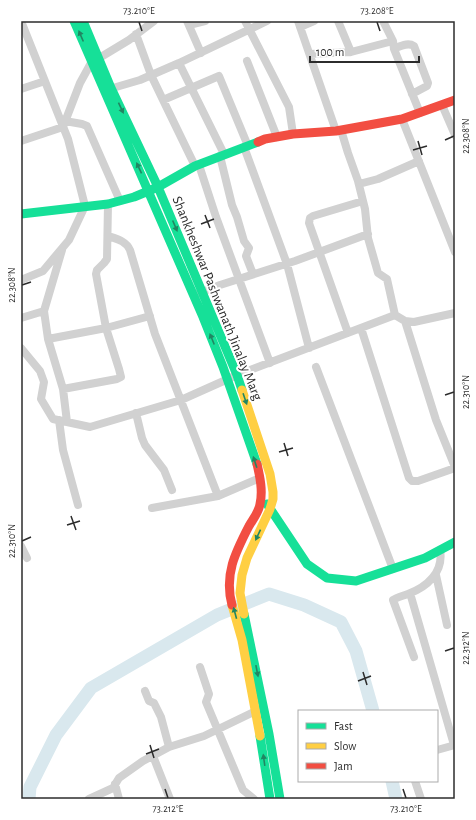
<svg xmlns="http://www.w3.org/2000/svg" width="476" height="820" viewBox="0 0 476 820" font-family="'Alegreya Sans',sans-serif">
  <rect width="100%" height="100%" fill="#fff"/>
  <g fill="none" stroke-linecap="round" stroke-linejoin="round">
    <path stroke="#d9e8ee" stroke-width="13" d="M392,781L396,799
      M29,799L30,787L56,735L91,688L217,615L269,594L304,605L341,622L356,651L373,711"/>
    <path stroke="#d1d1d1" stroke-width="8" d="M187,21L201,53
      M245,21L289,107L293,134
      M298,21L336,131
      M338,21L351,52
      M383,21L393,41L394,49L420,113
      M189,25L205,21
      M300,27L314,21
      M136,34L151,75L163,100L219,76L248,146
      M394,49C400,46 408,42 414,46L428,83L427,86L412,94
      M310,54L351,52L393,41
      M247,61L277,137
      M179,63L224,154
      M21,89L45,81
      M106,90L140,80L179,63L267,21
      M163,100L195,166
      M442,105L455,135
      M402,119L455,252
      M65,121L82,124L87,126L120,201
      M341,130L348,153L358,181L365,209L368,238L378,273L387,279L395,315L405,321L414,322L455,313
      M21,141L63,127L80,83L91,63L129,40L154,21
      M244,147L287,264L309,348
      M220,156L232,205L237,217L244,241L249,248L246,256L253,274
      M199,165L216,217L270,363
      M359,184L378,179L419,161
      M108,236C117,239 126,241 130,250L155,334L218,496
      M62,250L44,311L48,339L63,389L67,422
      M21,280L43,271L69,240L85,206L68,139L21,21
      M197,294L220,285L295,261L368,234
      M21,318L44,311
      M405,321L436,420L455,467
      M361,328L409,478L412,481H418L455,468
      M348,333L309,223L310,218L313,216L363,201
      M48,339L106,328L150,316
      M21,348L40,371L44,382L41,399L53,419L90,427L181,400L237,375L395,315
      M316,367L393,569
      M63,389L117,379L121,377L119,369L106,328L96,274L97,270L104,263L107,259L108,204
      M136,413L142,438L145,445L164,470L172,490
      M59,420L63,450L78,505
      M152,508L218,496L260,478
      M21,546L27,558
      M436,575L447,625
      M410,593L454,745
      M414,657L393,600C397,597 403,596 408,594C427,587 444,572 440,550
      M200,667L209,694L206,702L243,790L254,799
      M145,691L149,701L154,703L161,717L169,747
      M437,750L455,745
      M153,756L170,799
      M415,781L421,799
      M115,784L119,799
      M89,799L113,788L119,778L143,761L169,747L204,736L260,709"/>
    <path stroke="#16e098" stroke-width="9" d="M74,21L203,317L223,367L257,464
      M83,21L111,88L158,187L237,375L242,390
      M21,214L108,204L134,197L158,187L195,166L258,142
      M267,504L307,564L327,578L356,581L425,558L455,542
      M244,614L269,734L280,799
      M260,736L270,799"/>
    <path stroke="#ffcf43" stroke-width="9" d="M242,390L270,474L273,492V499L270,509L247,558L242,575L240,593L244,614
      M232,605L242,640L260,736"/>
    <path stroke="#f24e42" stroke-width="9" d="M258,142L265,139L293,134L336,131L402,119L455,100
      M232,605C224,575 235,553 249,526C253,519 259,512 260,504C263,491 260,477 257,464"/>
  </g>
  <defs><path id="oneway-solid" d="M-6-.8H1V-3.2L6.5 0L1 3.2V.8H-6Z"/></defs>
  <g fill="#218662">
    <use href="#oneway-solid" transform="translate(81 36) rotate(-113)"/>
    <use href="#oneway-solid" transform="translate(121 108) rotate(65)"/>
    <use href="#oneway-solid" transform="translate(139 168) rotate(-115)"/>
    <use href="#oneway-solid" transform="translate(175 226) rotate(67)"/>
    <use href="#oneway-solid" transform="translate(212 339) rotate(-112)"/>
    <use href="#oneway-solid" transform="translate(245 399) rotate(71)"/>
    <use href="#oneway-solid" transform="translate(255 462) rotate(-108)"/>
    <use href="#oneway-solid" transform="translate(258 535) rotate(115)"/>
    <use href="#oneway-solid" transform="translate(235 613) rotate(-105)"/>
    <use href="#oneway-solid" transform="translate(257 671) rotate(79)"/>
    <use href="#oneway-solid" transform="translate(264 760) rotate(-98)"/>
  </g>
  <path fill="none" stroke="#2c2c2c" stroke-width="1.5" d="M139,22L142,31M377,22L380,31M445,140L454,136M418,141L422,155M413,150L427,146M205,215L210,228M201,224L214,219M22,285L31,282M445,395L454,392M284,443L288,456M279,452L293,448M71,516L76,530M67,525L80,521M22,541L31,537M445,651L454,648M363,672L367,685M358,681L371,676M150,745L154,758M146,754L159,749M165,789L168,798M403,789L406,798"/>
  <g text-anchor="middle" stroke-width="4" stroke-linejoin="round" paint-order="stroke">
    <g font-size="14" fill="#2c2c2c" stroke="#fff">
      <text transform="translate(218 298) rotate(68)" y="5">Shankheshwar Pashwanath Jinalay Marg</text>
    </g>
  </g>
  <rect width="476" height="820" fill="none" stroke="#ffffff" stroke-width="44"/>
  <rect x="298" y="710" width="140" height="72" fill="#ffffff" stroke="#ababab"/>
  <rect x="306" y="723" width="20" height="6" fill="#16e098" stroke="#ababab"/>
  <text x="334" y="730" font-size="12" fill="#2c2c2c">Fast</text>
  <rect x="306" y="743" width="20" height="6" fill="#ffcf43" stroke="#ababab"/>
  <text x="334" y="750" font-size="12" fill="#2c2c2c">Slow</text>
  <rect x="306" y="763" width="20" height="6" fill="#f24e42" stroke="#ababab"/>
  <text x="334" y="770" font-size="12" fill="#2c2c2c">Jam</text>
  <path d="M310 56v6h109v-6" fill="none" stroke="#2c2c2c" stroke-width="2"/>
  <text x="316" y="56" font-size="12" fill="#2c2c2c" stroke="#ffffff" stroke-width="3" paint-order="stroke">100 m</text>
  <rect x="22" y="22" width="432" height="776" fill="none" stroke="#2c2c2c" stroke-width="1.5"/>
  <g font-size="10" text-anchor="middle" fill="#2c2c2c">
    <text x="139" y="14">73.210°E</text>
    <text x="377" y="14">73.208°E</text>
    <text transform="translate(465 136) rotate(-90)" y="4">22.308°N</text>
    <text transform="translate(11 285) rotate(-90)" y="4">22.308°N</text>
    <text transform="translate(465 392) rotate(-90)" y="4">22.310°N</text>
    <text transform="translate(11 541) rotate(-90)" y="4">22.310°N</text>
    <text transform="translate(465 648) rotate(-90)" y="4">22.312°N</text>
    <text x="168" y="812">73.212°E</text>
    <text x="406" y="812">73.210°E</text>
  </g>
</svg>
